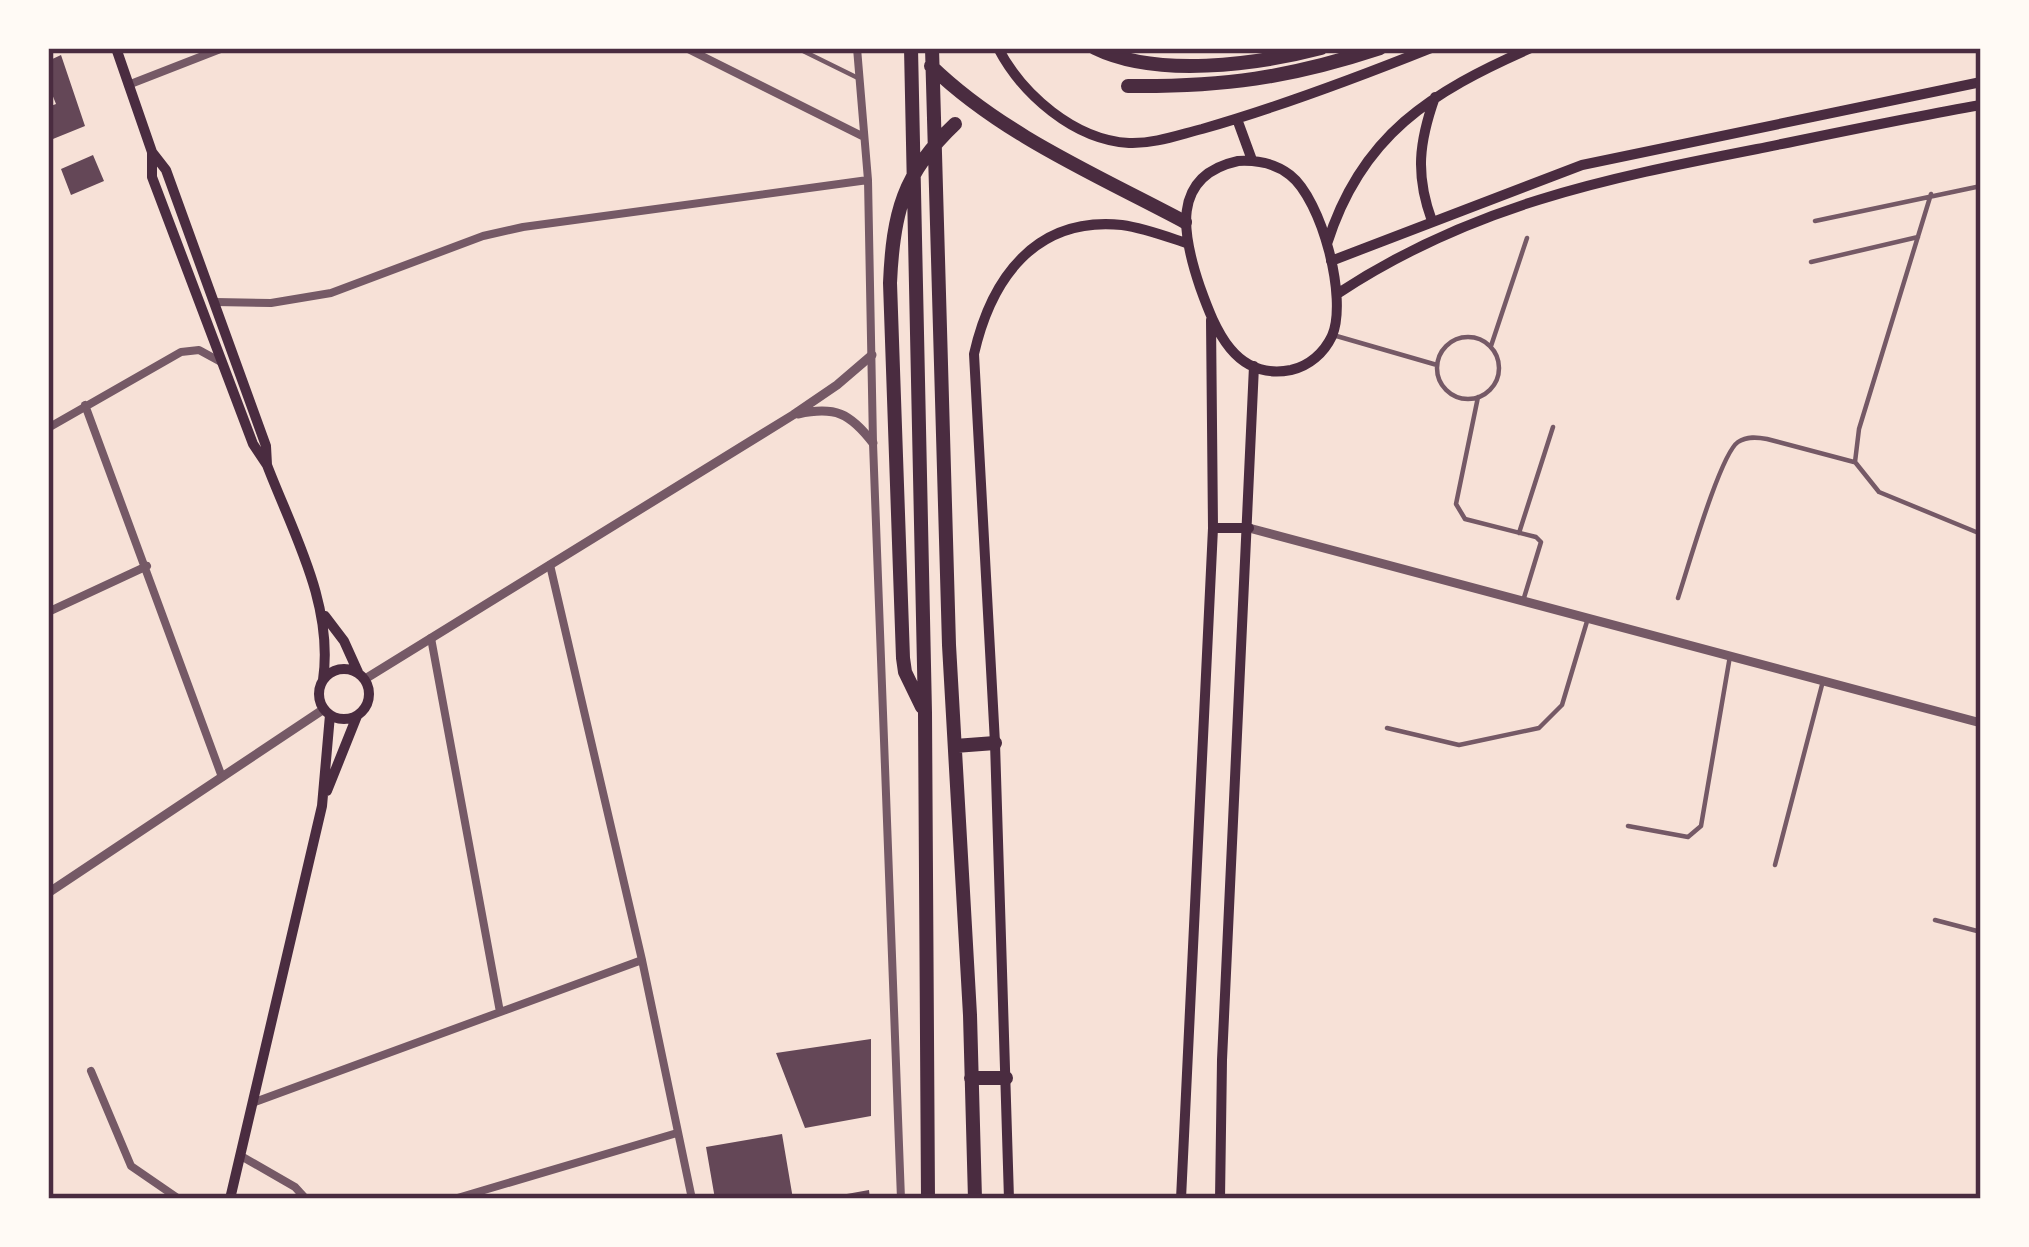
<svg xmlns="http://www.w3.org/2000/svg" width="2029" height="1247" viewBox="0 0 2029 1247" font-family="'Open Sans',sans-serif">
  <rect width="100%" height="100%" fill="#f7e1d7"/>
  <path fill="#644757" d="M61,55L85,126L48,141V107L56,104L48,84V61Z
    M93,155L104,181L71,195L61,169Z
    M871,1039V1116L805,1128L776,1053Z
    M782,1134L793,1199H715L706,1147Z
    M869,1190L870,1199H831L830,1197Z"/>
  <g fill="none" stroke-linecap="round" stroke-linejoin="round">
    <path stroke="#755966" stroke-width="4.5" d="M797,48L860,79
      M1931,194L1859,429L1855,462L1879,492L1981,534
      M1815,221L1981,186
      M1811,262L1918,237
      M1333,335L1437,365
      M1437 368a31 31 0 1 1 62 0a31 31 0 1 1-62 0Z
      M1491,346L1527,238
      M1478,397L1456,504L1465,519L1536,537L1541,542L1523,601
      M1519,533L1553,427
      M1678,598C1687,571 1720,454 1738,442C1747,436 1757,437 1767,439L1854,462
      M1387,728L1459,745L1539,728L1562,705L1588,618
      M1628,826L1688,837L1701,826L1730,656
      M1775,865L1823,681
      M1935,920L1981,932"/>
    <path stroke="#755966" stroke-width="8" d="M686,48L864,137
      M857,48L868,180L873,443L901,1199
      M128,85L223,48
      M215,302L271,303L331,293L483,236L523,227L868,180
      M85,405L222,777
      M48,428L181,352L199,350L221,362
      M550,565L642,960L692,1199
      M48,612L147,566
      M431,638L500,1012
      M91,1071L131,1166L179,1199
      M255,1102L642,960
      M241,1156L295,1187L306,1199
      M454,1199L677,1133"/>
    <path stroke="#755966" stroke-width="9" d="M798,414C835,406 850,413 873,443
      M1249,528L1981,723
      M365,679L793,415L837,385L872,355
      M48,893L324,709"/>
    <path stroke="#4a2c40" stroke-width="10" d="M116,48L152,152L166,170L266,446L267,465C293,533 334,605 323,680
      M998,48C1022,94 1074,140 1129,143C1154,144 1178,135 1202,129C1279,107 1356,78 1431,48
      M1237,119L1252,160
      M152,152V177L253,444L267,465
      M1238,161C1257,160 1275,163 1290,175C1322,200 1348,299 1332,336C1324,353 1309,366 1291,370C1235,381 1215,329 1200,287C1183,237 1169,176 1238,161Z
      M1432,221C1415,175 1419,142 1435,97
      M1327,244C1361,135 1431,92 1531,48
      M1331,261L1582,165L1981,82
      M1337,294C1470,206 1603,179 1757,149C1831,134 1906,118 1981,105
      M1213,528H1249
      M325,616L344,641L358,672
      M319 694a25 25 0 1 1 50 0a25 25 0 1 1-50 0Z
      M327,791L357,716
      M230,1199L322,806L330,715
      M1009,1199L995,743L974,354C991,279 1035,216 1122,225C1144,228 1165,236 1186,243
      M1181,1199L1213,528L1211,320
      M1220,1199L1222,1060L1254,366"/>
    <path stroke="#4a2c40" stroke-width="14" d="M911,48L925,713L928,1199
      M932,48L949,645L970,1015L975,1199
      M1095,48C1156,78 1256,65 1321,48
      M931,66C1002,135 1099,176 1185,222
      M1128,86C1223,87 1289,78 1380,48
      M922,707L905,672L903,658L890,283C893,213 903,173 955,124
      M955,746L995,743
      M971,1078H1006"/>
  </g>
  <rect width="2029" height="1247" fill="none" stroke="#fffaf5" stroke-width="102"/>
  <rect x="51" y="51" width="1927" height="1145" fill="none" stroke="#4a2c40" stroke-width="4.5"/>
</svg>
